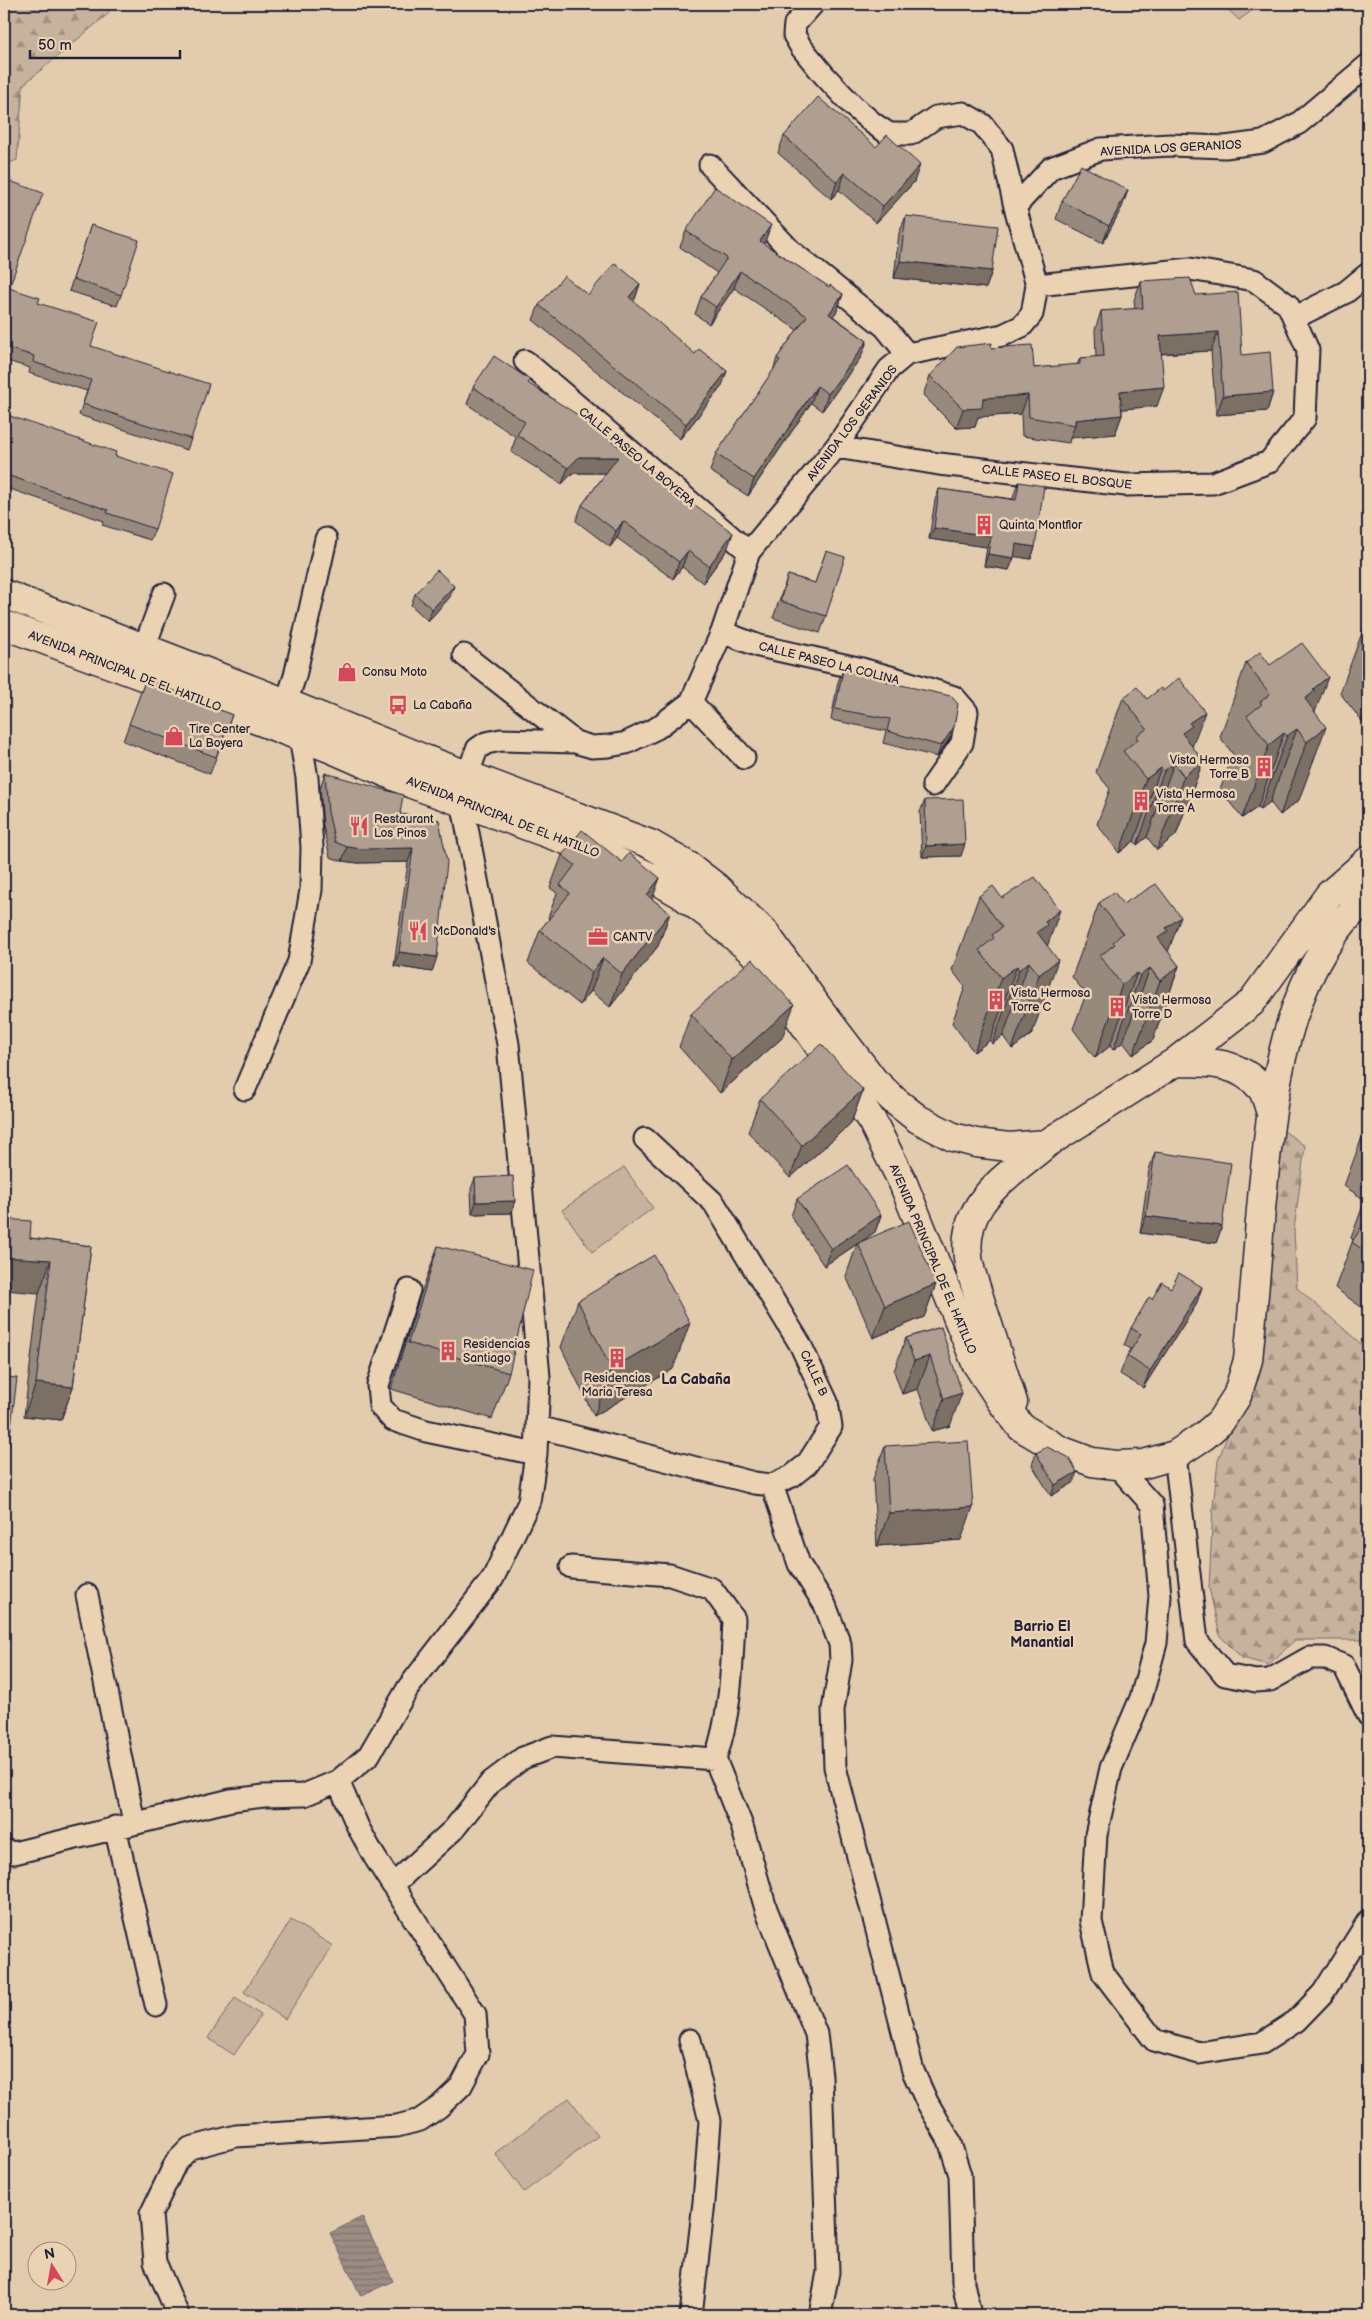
<svg xmlns="http://www.w3.org/2000/svg" width="1372" height="2319" viewBox="0 0 1372 2319" font-family="'Balsamiq Sans',sans-serif">
  <defs>
    <pattern id="forest-firs" width="22" height="20" patternUnits="userSpaceOnUse" patternTransform="scale(1.25)"><rect width="22" height="20" fill="#c7b29d"/><path d="M5 1l3.5 6h-7zM16 11l3.5 6h-7z" fill="#a19081"/></pattern>
    <pattern id="water-rules" width="6" height="5" patternUnits="userSpaceOnUse" patternTransform="scale(1.25)"><rect width="6" height="5" fill="#9c8d84"/><path d="M0 2.5h6" fill="none" stroke="#7f736d"/></pattern>
  </defs>
  <rect width="100%" height="100%" fill="#e3cbae"/>
  <filter id="ink" filterUnits="userSpaceOnUse"><feTurbulence type="fractalNoise" baseFrequency=".02" numOctaves="2"/><feDisplacementMap in="SourceGraphic" scale="10" xChannelSelector="R" yChannelSelector="G"/><feConvolveMatrix kernelMatrix="1 2 1 2 8 2 1 2 1" color-interpolation-filters="sRGB"/></filter>
  <g filter="url(#ink)">
    <path fill="url(#forest-firs)" stroke="#746a6c" d="M4,4H107L109,13L23,85L17,160L4,165Z
      M1222,4H1261L1239,20Z
      M1280,1128L1305,1146L1294,1230L1297,1288L1368,1350V1645L1366,1640H1295L1268,1665L1242,1658L1220,1636L1209,1588L1213,1506L1218,1461L1230,1428L1259,1378Z"/>
    <path fill="#c7b29d" stroke="#746a6c" d="M624,1167L653,1208L592,1252L562,1210Z
      M291,1920L333,1946L285,2019L244,1992Z
      M235,1998L261,2015L234,2055L208,2038Z
      M569,2098L598,2136L524,2192L495,2153Z"/>
    <path fill="url(#water-rules)" stroke="#6b6267" d="M362,2217L393,2281L361,2296L330,2233Z"/>
    <g fill="none" stroke-linecap="round" stroke-linejoin="round">
      <defs>
        <path id="minor" d="M710,165L791,251L885,327L907,354
          M1015,207L1051,168L1101,149L1170,145L1225,147L1263,142L1299,123L1368,65
          M1294,318L1346,292L1368,274
          M525,361L749,552
          M836,447L939,464L1126,485L1213,483L1269,462L1305,418L1308,350L1288,305L1254,280L1190,269L1037,285
          M722,632L759,646L862,669L894,678L954,697L967,712L962,743L933,785
          M144,648L164,594
          M464,655L575,742
          M691,702L744,758
          M286,703L295,676L326,539
          M245,1089L299,961L311,890L312,847L307,778L300,737
          M409,1290L378,1385L380,1406L393,1420L426,1431L536,1454
          M538,1427L754,1483L772,1485L792,1476L807,1464L831,1427L827,1402L800,1344L714,1203L645,1139
          M1175,1455L1197,1641L1225,1675L1256,1681L1270,1680L1309,1658H1325L1344,1666L1368,1715
          M1116,1465L1152,1505L1160,1596L1156,1643L1141,1698L1111,1768L1096,1835L1091,1921L1103,1973L1154,2040L1199,2053L1262,2043L1296,2021L1323,1993L1368,1921
          M772,1485L799,1564L825,1605L840,1644L841,1660L833,1710L835,1767L913,2071L927,2102L949,2140L960,2175L963,2283L970,2315
          M571,1567L670,1575L712,1589L734,1619C732,1665 731,1715 715,1759L742,1826L766,1909L816,2034L821,2076L828,2272L820,2315
          M87,1595L134,1822
          M115,1827L156,2005
          M4,1850L14,1853L231,1800L264,1796L304,1795L338,1781
          M394,1884L454,1829L491,1782L523,1758L552,1747L715,1759
          M690,2040L710,2121L704,2202L691,2315
          M178,2315L155,2262L151,2214L176,2162L190,2148L236,2136L397,2126L420,2120L439,2107L461,2086L478,2054L475,2014L374,1856L358,1827L338,1781L369,1755L408,1688L493,1578L529,1502L536,1454L539,1377L508,1044L462,801L467,776L477,749L486,743L501,740L575,742L592,747L609,746L626,743L657,728L691,702L722,632L749,552L836,447L889,369L907,354L1003,335L1022,326L1032,314L1037,285L1015,207L1002,149L982,124L963,113L936,117L911,134H889L874,124L853,106L824,75L801,47L794,35L795,24L813,4"/>
        <path id="secondary" d="M4,594L286,703L427,760L650,844L690,867L716,887L765,933L822,1013L874,1081L895,1101L918,1119L953,1137L976,1143L1009,1147L1046,1144L1175,1062L1251,1003L1329,895L1368,861
          M4,625L170,686L332,749L412,784L585,847L653,878L681,894L709,915L754,953L872,1121L903,1183L976,1363L1001,1401L1021,1427L1060,1450L1092,1462L1116,1465L1144,1464L1175,1455L1204,1436L1220,1422L1237,1396L1248,1360C1253,1310 1257,1259 1261,1209C1271,1104 1282,969 1368,897
          M1175,1062C1207,1062 1238,1061 1261,1088C1266,1094 1268,1105 1271,1113
          M1013,1402L971,1272C953,1207 1003,1180 1046,1144"/>
      </defs>
      <use href="#minor" stroke="#22223b" stroke-width="25"/>
      <use href="#secondary" stroke="#22223b" stroke-width="31"/>
      <use href="#minor" stroke="#ebd2b3" stroke-width="21"/>
      <use href="#secondary" stroke="#ebd2b3" stroke-width="28"/>
    </g>
    <path fill="#97897c" stroke="#22223b" d="M784,136L914,182L876,223L839,190L831,199L778,153Z
      M4,179L9,288L38,303L91,346L191,439L187,450L79,415L87,391L29,373L30,368L4,360Z
      M1128,190L1122,207L1103,243L1056,219L1062,201Z
      M906,216L992,271L986,288L894,278L899,233Z
      M91,225L121,295L117,306L69,291Z
      M686,231L765,242L764,244L829,287L843,294L837,311L833,316L867,341L861,357L822,411L811,403L748,496L710,471L716,454L773,371L777,358L797,330L734,288L709,324L695,314L701,297L717,273L680,247Z
      M1141,281L1196,295L1242,355L1273,392L1267,411L1216,415L1211,351L1161,354L1157,406L1122,409V415L1115,434L1070,438L1069,443L1022,436L1021,414L978,417L975,427L956,428L923,395L930,376L991,348L1034,368L1077,365L1080,358L1096,357L1095,330L1101,311L1135,309L1134,300Z
      M640,284L635,299L633,301L722,386L680,439L533,320L539,305Z
      M529,384L611,441L657,478L727,550L703,583L682,567L673,579L617,538L610,547L576,521L582,505L606,473H573L562,484L511,452L516,437L467,404L473,387Z
      M4,414L115,456L155,529L150,540L102,525L104,521L4,487Z
      M1019,482L1035,547L1031,559L1014,556L1009,570L984,566L987,547L929,539L935,500L939,489L1013,499L1014,494Z
      M826,551V616L820,633L773,618L788,575L815,583Z
      M415,594L450,597L428,621L411,605Z
      M1368,618V729L1340,693L1367,619Z
      M1246,663L1270,665L1315,712L1299,800L1280,815L1270,802L1260,810L1258,807L1242,818L1220,790L1233,754L1220,737Z
      M843,670L887,682L950,738L937,757L883,743L886,731L831,720L838,682Z
      M146,679L232,715L210,774L123,741Z
      M1123,698L1147,699L1192,747L1203,761L1176,835L1157,850L1147,837L1137,845L1134,841L1119,853L1097,824L1110,789L1096,772Z
      M325,773L400,814L439,820L432,972L394,966L408,862L358,863L342,861L330,857L323,826L320,788Z
      M925,800L961,856L922,857L920,812Z
      M562,855L652,899L670,913L658,946L610,1007L591,991L580,1005L528,963L540,930L549,919L548,918L557,893L550,888Z
      M979,896L1047,946L1032,1034L1012,1049L1003,1036L992,1044L990,1040L974,1052L952,1023L965,987L952,970Z
      M1099,903L1123,904L1168,952L1179,966L1153,1040L1133,1055L1123,1042L1113,1050L1110,1046L1095,1058L1073,1029L1086,994L1072,977Z
      M691,1014L782,1038L720,1093L679,1047Z
      M863,1090L851,1123L790,1178L748,1132L760,1099Z
      M1368,1126V1312L1335,1288L1353,1240L1351,1238L1365,1200L1344,1186L1361,1140Z
      M1155,1152L1222,1226L1216,1243L1140,1233L1149,1170Z
      M475,1178L515,1201L511,1213L472,1214L471,1189Z
      M797,1199L881,1215L875,1232L862,1241L936,1284L924,1317L873,1338L846,1276L857,1244L824,1266L791,1216Z
      M30,1238L91,1246L73,1387L61,1420L24,1416L39,1293Z
      M438,1246L509,1373L492,1419L391,1389L421,1293Z
      M1202,1287L1196,1305L1143,1388L1120,1374L1127,1356L1131,1349L1124,1345L1131,1328L1152,1299L1171,1288Z
      M578,1301L673,1369L594,1416L561,1347Z
      M941,1327L950,1426L932,1431L918,1389L902,1394L894,1371L906,1338Z
      M885,1446L961,1540L877,1546L873,1479Z
      M1036,1453L1073,1483L1051,1496L1032,1465Z"/>
    <path fill="#7b6f65" stroke="#22223b" d="M920,165L914,182L876,223L883,206Z
      M845,173L839,190L831,199L837,182Z
      M1128,190L1122,207L1103,243L1109,226Z
      M771,225L765,242L754,258L760,241Z
      M900,261L992,271L986,288L894,278Z
      M740,271L734,288L709,324L716,307Z
      M640,284L635,299L624,312L629,297Z
      M843,294L837,311L823,330L829,314Z
      M1218,332L1211,351L1153,354L1160,336Z
      M867,341L861,357L822,411L828,394Z
      M727,371L722,386L680,439L686,424Z
      M817,386L811,403L748,496L754,479Z
      M1164,387L1157,406L1113,410L1120,391Z
      M1273,392L1267,411L1216,415L1223,396Z
      M1028,395L1021,414L978,417L975,427L956,428L963,409L983,398Z
      M1122,415L1115,434L1070,438L1075,425V420Z
      M579,457H618L612,473H573L562,484L568,468Z
      M623,521L617,538L610,547L616,531Z
      M934,528L991,536L987,547L929,539Z
      M733,533L727,550L703,583L709,566Z
      M1016,544L1035,547L1031,559L1011,556Z
      M688,551L682,567L673,579L679,562Z
      M988,554L1014,558L1009,570L984,566Z
      M454,586L450,597L428,621L432,609Z
      M1328,677L1305,739L1297,729L1270,802L1260,810L1287,736L1305,699L1313,689Z
      M1205,712L1182,774L1174,763L1147,837L1137,845L1164,771L1182,733L1189,723Z
      M954,727L950,738L937,757L941,746Z
      M1326,727L1299,800L1280,815L1307,742Z
      M1284,733L1258,807L1242,818L1269,745Z
      M1203,761L1176,835L1157,850L1184,776Z
      M1161,768L1134,841L1119,853L1146,779Z
      M965,844L961,856L922,857L926,846Z
      M347,847L413,848L408,862L358,863L342,861Z
      M660,878L648,911L647,895Z
      M1060,910L1038,973L1029,962L1003,1036L992,1044L1019,970L1037,932L1045,922Z
      M670,913L658,946L610,1007L622,974Z
      M1181,917L1158,979L1150,968L1123,1042L1113,1050L1140,976L1158,938L1166,928Z
      M399,952L437,957L432,972L394,966Z
      M603,958L591,991L580,1005L592,972Z
      M1058,960L1032,1034L1012,1049L1039,975Z
      M1017,966L990,1040L974,1052L1001,978Z
      M1179,966L1153,1040L1133,1055L1160,981Z
      M1137,973L1110,1046L1095,1058L1122,985Z
      M794,1005L782,1038L720,1093L732,1060Z
      M863,1090L851,1123L790,1178L802,1145Z
      M515,1201L511,1213L472,1214L476,1202Z
      M881,1215L875,1232L858,1244V1243L857,1244L824,1266L831,1249Z
      M1146,1216L1222,1226L1216,1243L1140,1233Z
      M4,1257L51,1260L39,1293L4,1290Z
      M936,1284L924,1317L873,1338L885,1306Z
      M1202,1287L1196,1305L1143,1388L1150,1371Z
      M690,1323L673,1369L594,1416L611,1369Z
      M930,1356L918,1389L902,1394L914,1361Z
      M36,1383L73,1387L61,1420L24,1416Z
      M962,1393L950,1426L932,1431L944,1399Z
      M1077,1472L1073,1483L1051,1496L1055,1485Z
      M973,1507L961,1540L877,1546L889,1513Z"/>
    <path fill="#b09f90" stroke="#22223b" d="M818,97L876,147L887,135L920,165L883,206L845,173L837,182L784,136Z
      M1081,165L1128,190L1109,226L1062,201Z
      M4,179L43,193L9,288L40,298L38,303L99,322L91,346L209,384L191,439L83,404L91,380L33,362L34,356L4,347Z
      M715,187L771,225L760,241L829,287L830,285L843,294L829,314L867,341L828,394L817,386L754,479L716,454L780,360L777,358L807,316L740,271L716,307L701,297L727,258L686,231Z
      M906,216L998,226L992,271L900,261Z
      M91,225L139,240L121,295L73,279Z
      M615,263L640,284L629,297L695,354L699,349L727,371L686,424L539,305L564,276L588,295Z
      M1190,278L1196,295L1238,292L1242,355L1270,352L1273,392L1223,396L1218,332L1160,336L1164,387L1120,391L1122,415L1075,420V425L1029,417L1028,395L983,398L982,408L963,409L930,376L957,347L992,343L991,348L1032,345L1034,368L1080,364V358L1104,356L1101,311L1143,308L1141,281Z
      M494,356L530,380L528,383L612,437L611,441L658,476L657,477L733,533L709,566L688,551L679,562L623,521L616,531L582,505L618,457H579L568,468L517,435L525,422L473,387Z
      M4,414L116,452L115,456L173,474L155,529L107,513L108,510L4,474Z
      M1019,482L1044,486L1035,547L1016,544L1014,558L988,554L991,536L934,528L939,489L1016,500Z
      M826,551L845,557L826,616L780,601L788,575L815,583Z
      M437,570L454,586L432,609L415,594Z
      M1302,643L1328,677L1313,689L1315,691L1305,699L1326,727L1307,742L1297,729L1287,736L1284,733L1269,745L1247,716L1262,704L1260,702L1270,694L1246,663L1260,652L1270,665Z
      M843,670L888,679L887,682L951,696L958,704L954,727L941,746L887,731L890,719L835,709Z
      M1179,678L1205,712L1189,723L1192,726L1182,733L1203,761L1184,776L1174,763L1164,771L1161,768L1146,779L1123,751L1138,739L1136,736L1147,729L1123,698L1137,687L1147,699L1161,688L1163,691Z
      M146,679L232,715L216,757L129,724Z
      M325,773L403,795L400,814L439,820L447,862L437,957L399,952L413,848L363,849L347,847L335,842L328,812Z
      M963,799L965,844L926,846L925,800Z
      M582,830L622,862L629,853L660,878L647,895L670,913L622,974L603,958L592,972L540,930L570,893L560,885L575,865L562,855Z
      M1035,877L1060,910L1045,922L1047,925L1037,932L1058,960L1039,975L1029,962L1019,970L1017,966L1001,978L979,950L994,938L992,935L1002,927L979,896L993,886L1002,898Z
      M1156,884L1181,917L1166,928L1168,931L1158,938L1179,966L1160,981L1150,968L1140,976L1137,973L1122,985L1100,956L1115,944L1113,942L1123,933L1099,903L1114,892L1123,904Z
      M752,959L794,1005L732,1060L691,1014Z
      M821,1044L863,1090L802,1145L760,1099Z
      M1368,1126V1145L1361,1140Z
      M1155,1152L1231,1163L1222,1226L1146,1216Z
      M848,1165L881,1215L831,1249L797,1199Z
      M513,1176L515,1201L476,1202L475,1178Z
      M1368,1217V1254L1352,1242Z
      M4,1219L31,1221L30,1238L91,1246L73,1387L36,1383L51,1260L4,1257Z
      M909,1221L936,1284L885,1306L858,1243Z
      M438,1246L533,1270L509,1373L408,1343Z
      M654,1255L690,1323L611,1369L578,1301Z
      M1179,1273L1202,1287L1150,1371L1127,1356L1141,1334L1131,1328L1149,1297L1152,1299L1162,1282L1171,1288Z
      M941,1327L962,1393L944,1399L930,1356L914,1361L906,1338Z
      M4,1377L17,1378L4,1483Z
      M968,1441L973,1507L889,1513L885,1446Z
      M1047,1447L1068,1457L1077,1472L1055,1485L1036,1453Z"/>
  </g>
  <defs>
    <symbol id="building-bare" viewBox="-9 -9 18 18"><path d="M-4-6H4V6H1V3H-1V6H-4ZM-2.5-4.3h1.7v1.8h-1.7ZM.8-4.3h1.7v1.8H.8ZM-2.5-1h1.7V.8h-1.7ZM.8-1h1.7V.8H.8Z" fill="#d1495b" stroke="#ebd2b3" stroke-width="2.5" paint-order="stroke"/></symbol>
    <symbol id="shop-bare" viewBox="-9 -9 18 18"><path d="M-5-2.5h2.3a2.7 3.5 0 0 1 5.4 0H5L5.5 6h-11ZM-1.5-2.5h3a1.5 2.3 0 0 0-3 0Z" fill="#d1495b" stroke="#ebd2b3" stroke-width="2.5" paint-order="stroke"/></symbol>
    <symbol id="bus-bare" viewBox="-9 -9 18 18"><path d="M-5-6H5V4H4V6H2V4H-2V6H-4V4H-5ZM-3.5-4V0h7V-4ZM-3.5 1.2v1.5H-2V1.2ZM2 1.2v1.5H3.5V1.2Z" fill="#d1495b" stroke="#ebd2b3" stroke-width="2.5" paint-order="stroke"/></symbol>
    <symbol id="restaurant-bare" viewBox="-9 -9 18 18"><path d="M-5-6h1v4h1v-4h1v4h1v-4h1v5L-1.5 .5V6h-2V.5L-5-1ZM5-6V6H3V1.5H1.5Q1.5-4 5-6Z" fill="#d1495b" stroke="#ebd2b3" stroke-width="2.5" paint-order="stroke"/></symbol>
    <symbol id="office-bare" viewBox="-9 -9 18 18"><path d="M-6-3h4V-5.5h4V-3h4V5H-6ZM-1-4.5V-3h2v-1.5ZM-6 0V1H6V0Z" fill="#d1495b" stroke="#ebd2b3" stroke-width="2.5" paint-order="stroke"/></symbol>
  </defs>
  <g fill-rule="evenodd">
    <use href="#building-bare" x="970" y="511" width="28" height="28"/>
    <use href="#shop-bare" x="333" y="658" width="28" height="28"/>
    <use href="#bus-bare" x="384" y="691" width="28" height="28"/>
    <use href="#shop-bare" x="160" y="722" width="28" height="28"/>
    <use href="#building-bare" x="1250" y="753" width="28" height="28"/>
    <use href="#building-bare" x="1127" y="787" width="28" height="28"/>
    <use href="#restaurant-bare" x="345" y="812" width="28" height="28"/>
    <use href="#restaurant-bare" x="404" y="917" width="28" height="28"/>
    <use href="#office-bare" x="584" y="923" width="28" height="28"/>
    <use href="#building-bare" x="982" y="986" width="28" height="28"/>
    <use href="#building-bare" x="1103" y="993" width="28" height="28"/>
    <use href="#building-bare" x="434" y="1337" width="28" height="28"/>
    <use href="#building-bare" x="603" y="1344" width="28" height="28"/>
  </g>
  <g text-anchor="middle" stroke-width="5" stroke-linejoin="round" paint-order="stroke">
    <g font-size="12" fill="#22223b" stroke="#ebd2b3">
      <text transform="translate(1171 148) rotate(-3)" y="4">AVENIDA LOS GERANIOS</text>
      <text transform="translate(852 423) rotate(-53)" y="4">AVENIDA LOS GERANIOS</text>
      <text transform="translate(637 457) rotate(40)" y="4">CALLE PASEO LA BOYERA</text>
      <text transform="translate(1057 477) rotate(6)" y="4">CALLE PASEO EL BOSQUE</text>
      <text transform="translate(829 663) rotate(14)" y="4">CALLE PASEO LA COLINA</text>
      <text transform="translate(125 671) rotate(21)" y="4">AVENIDA PRINCIPAL DE EL HATILLO</text>
      <text transform="translate(503 817) rotate(21)" y="4">AVENIDA PRINCIPAL DE EL HATILLO</text>
      <text transform="translate(933 1259) rotate(67)" y="4">AVENIDA PRINCIPAL DE EL HATILLO</text>
      <text transform="translate(814 1373) rotate(65)" y="4">CALLE B</text>
    </g>
    <g font-size="12" fill="#22223b" stroke="#ebd2b3" text-anchor="start">
      <text x="999" y="529">Quinta Montflor</text>
      <text x="362" y="676">Consu Moto</text>
      <text x="413" y="709">La Cabaña</text>
      <text x="189" y="733">Tire Center<tspan x="189" dy="14">La Boyera</tspan></text>
      <text x="1249" y="764" text-anchor="end">Vista Hermosa<tspan x="1249" dy="14">Torre B</tspan></text>
      <text x="1156" y="798">Vista Hermosa<tspan x="1156" dy="14">Torre A</tspan></text>
      <text x="374" y="823">Restaurant<tspan x="374" dy="14">Los Pinos</tspan></text>
      <text x="433" y="935">McDonald's</text>
      <text x="613" y="941">CANTV</text>
      <text x="1011" y="997">Vista Hermosa<tspan x="1011" dy="14">Torre C</tspan></text>
      <text x="1132" y="1004">Vista Hermosa<tspan x="1132" dy="14">Torre D</tspan></text>
      <text x="463" y="1348">Residencias<tspan x="463" dy="14">Santiago</tspan></text>
      <text x="617" y="1382" text-anchor="middle">Residencias<tspan x="617" dy="14">Maria Teresa</tspan></text>
    </g>
    <g font-size="14" font-weight="bold" fill="#22223b" stroke="#ebd2b3">
      <text x="696" y="1384">La Cabaña</text>
      <text x="1042" y="1631">Barrio El<tspan x="1042" dy="16">Manantial</tspan></text>
    </g>
  </g>
  <rect width="1372" height="2319" fill="none" stroke="#ebd2b3" stroke-width="20"/>
  <rect x="10" y="10" width="1352" height="2299" fill="none" stroke="#22223b" stroke-width="2" filter="url(#ink)"/>
  <g transform="translate(52 2266) rotate(349)"><circle r="24" fill="#ebd2b3" stroke="#9b8c83"/>
  <path d="M0-4L9 19L0 12L-9 19Z" fill="#d1495b"/>
  <text y="-8" font-size="14" font-weight="bold" text-anchor="middle" fill="#22223b">N</text>
  </g>
  <path d="M30 50v8h150v-8" fill="none" stroke="#22223b" stroke-width="2.5"/>
  <text x="38" y="50" font-size="15" fill="#22223b" stroke="#ebd2b3" stroke-width="4" paint-order="stroke">50 m</text>
</svg>
